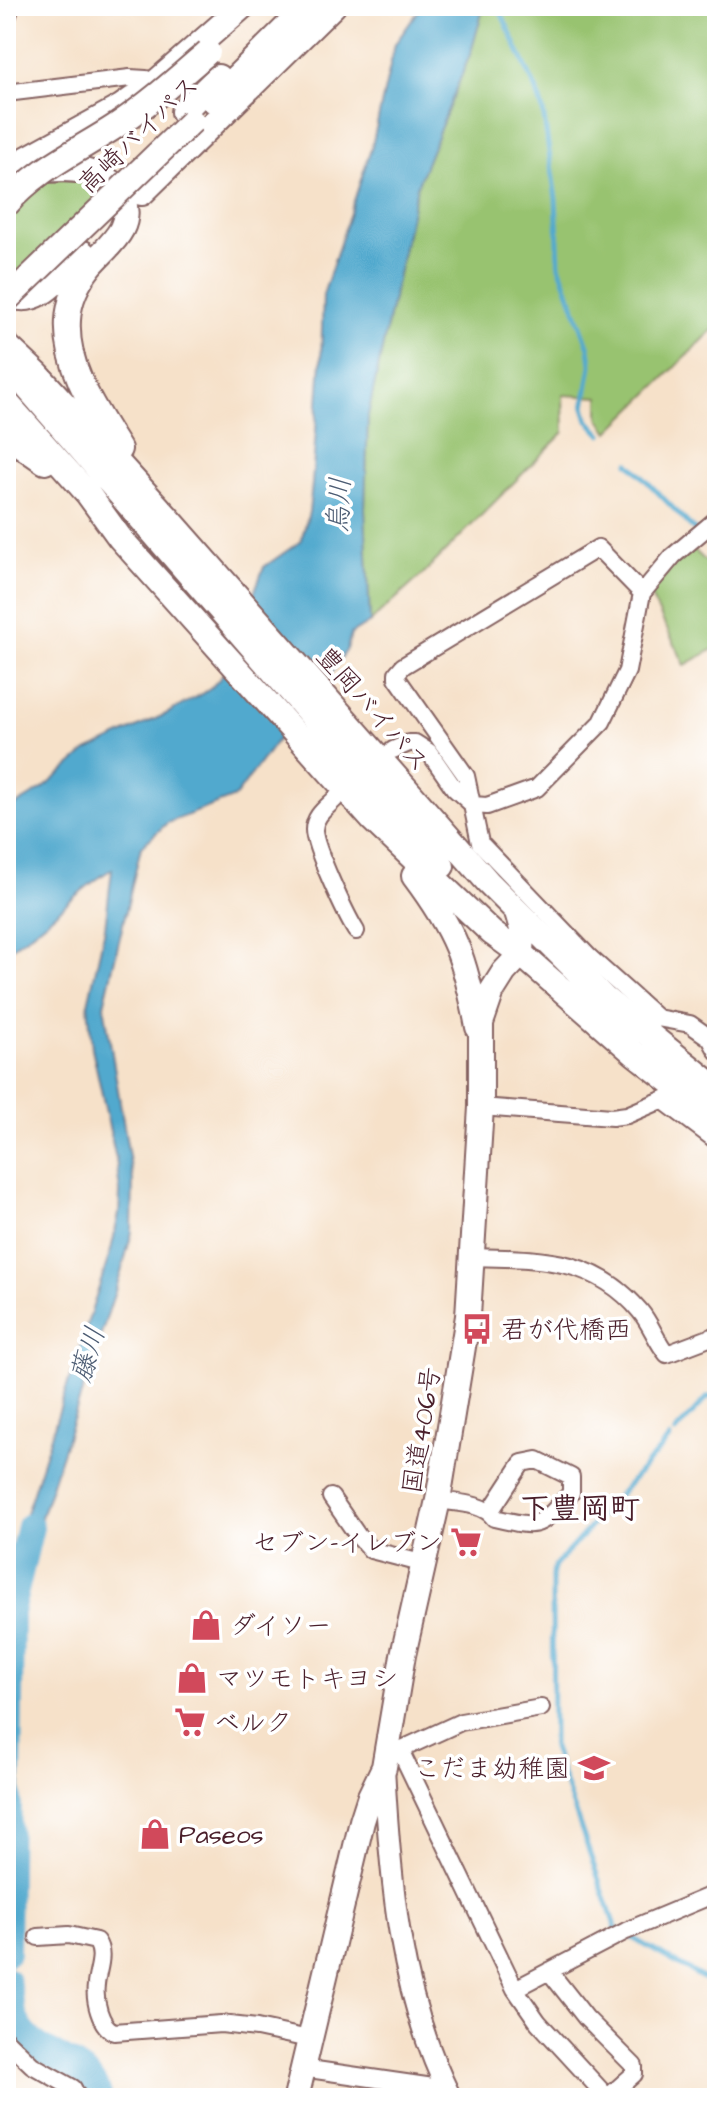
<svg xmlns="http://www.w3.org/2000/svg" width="723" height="2104" viewBox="0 0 723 2104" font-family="'Architects Daughter','Klee One',sans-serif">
  <rect width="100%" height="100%" fill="#fff"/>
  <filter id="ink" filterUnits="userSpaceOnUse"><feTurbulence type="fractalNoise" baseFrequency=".0125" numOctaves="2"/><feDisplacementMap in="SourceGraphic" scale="16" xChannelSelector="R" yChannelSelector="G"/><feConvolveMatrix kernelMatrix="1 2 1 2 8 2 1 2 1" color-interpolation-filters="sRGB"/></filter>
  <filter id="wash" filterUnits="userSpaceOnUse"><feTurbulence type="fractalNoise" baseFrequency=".006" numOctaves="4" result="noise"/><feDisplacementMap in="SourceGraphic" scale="32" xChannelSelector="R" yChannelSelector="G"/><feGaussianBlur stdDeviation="1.8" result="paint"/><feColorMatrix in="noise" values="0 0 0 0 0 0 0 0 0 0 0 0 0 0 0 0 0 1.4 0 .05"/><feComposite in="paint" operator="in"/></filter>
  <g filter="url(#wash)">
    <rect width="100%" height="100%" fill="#f6e1c9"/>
    <path fill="#98c370" stroke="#71714e" stroke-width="2" d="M484,6H717V326L609,432L599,418V397L563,395L564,432L422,575L370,622L365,509L368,415L417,186L471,52Z
      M50,175L105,185L98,228L58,267L6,284V184Z
      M691,547L717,572V647L685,665L649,593Z"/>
    <path fill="#51a9ce" stroke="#4e647c" stroke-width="2" d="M422,6H484L471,52L417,186L368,415L365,509L370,622L351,634L347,649L332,673L274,744L235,797L167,823L141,847L104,1005L133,1181L132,1232L121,1273L29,1554L20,1563L22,1526L111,1250L119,1214L120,1192L116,1159L92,1048L88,1004L105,928L112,869C74,892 44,928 6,951V811L44,788L87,751L166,714L210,689L222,676L264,567L301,541L309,512L312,484L321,362L323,295L372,146L395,44Z"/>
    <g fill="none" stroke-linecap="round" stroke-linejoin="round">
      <path stroke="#51a9ce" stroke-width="5" d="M498,6L537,91L543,111L556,199L559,265L589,348L591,365L584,407L588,420L602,435
        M629,463L717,553
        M675,1432L708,1397L717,1396
        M619,1930L616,1929L553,1748L552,1575L555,1566L670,1438
        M627,1935L717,1986"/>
      <path stroke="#51a9ce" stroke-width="28" d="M6,1952L10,1612L30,1527
        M6,1981C8,1995 11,2011 17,2024C36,2061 86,2055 99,2098"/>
    </g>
  </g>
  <g filter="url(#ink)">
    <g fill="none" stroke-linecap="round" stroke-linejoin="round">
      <defs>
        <path id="minor" d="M6,21L11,6
          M6,93L130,78L146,79L154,84
          M642,593L598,548L403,666L397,673V678L466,776L480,843L589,957L657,1018L690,1024L710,1038L717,1051
          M393,750L409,743H415L429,752L454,788L473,805L487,806L537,788L602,722L627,671L642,593L673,556L717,519
          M335,799C326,808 314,816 314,830C314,847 346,915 356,931
          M664,1101L717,1141
          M481,1107L612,1117L627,1115L690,1088
          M473,1257C537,1259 594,1256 640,1311C651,1324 656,1341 667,1354L717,1335
          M331,1497L358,1536L371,1550L425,1564
          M438,1500C456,1503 484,1503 494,1518C543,1529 537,1528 571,1493V1477L537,1460L522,1463L490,1512
          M387,1747L400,1750L515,1989L538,2022L608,2098
          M400,1750L461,1722L541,1708
          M38,1937L69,1935L96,1941C106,1955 97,1970 96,1985C94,2000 100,2026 114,2032L221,2024L257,2028L309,2039
          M549,1971L586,2018L634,2066V2074L607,2098
          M515,1989L626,1931L717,1893
          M6,2040L32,2065L73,2088L78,2098
          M302,2068L447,2089"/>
        <path id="major" d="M384,1767C390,1880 399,1994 451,2098"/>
        <path id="highway" d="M213,100L308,6
          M183,112L218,77
          M6,170L121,107L154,84L243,6
          M6,179C36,170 72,163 102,177C112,182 118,187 123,198C134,229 109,244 91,265C78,281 69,300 68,320C65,368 95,410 119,449
          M142,193L333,6
          M6,293C38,312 62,274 83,253
          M6,345L38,375L169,519L488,882L604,998L717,1089
          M6,363L442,866
          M6,402L88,494L120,538L372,819L492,933L521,954L634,1053L717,1118
          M6,435L45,462
          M414,876C456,932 465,959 478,1027
          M296,2098L362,1821L370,1796L384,1767L403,1655L438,1500L468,1316L481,1107V1023L492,991L504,972L521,954L522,929L517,912"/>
      </defs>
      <use href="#minor" stroke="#866362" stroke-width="20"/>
      <use href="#major" stroke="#866362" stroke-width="24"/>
      <use href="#highway" stroke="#866362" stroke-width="28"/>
      <use href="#minor" stroke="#fff" stroke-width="16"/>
      <use href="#major" stroke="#fff" stroke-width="20"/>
      <use href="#highway" stroke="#fff" stroke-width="24"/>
      <defs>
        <path id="highway-bridge" d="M6,205C36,169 78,151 116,126C149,104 178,78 208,52
          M6,300L192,121"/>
      </defs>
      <use href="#highway-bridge" stroke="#866362" stroke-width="28" stroke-linecap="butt"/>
      <use href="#highway-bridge" stroke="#fff" stroke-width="24"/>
    </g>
  </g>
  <defs>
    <symbol id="bus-bare" viewBox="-9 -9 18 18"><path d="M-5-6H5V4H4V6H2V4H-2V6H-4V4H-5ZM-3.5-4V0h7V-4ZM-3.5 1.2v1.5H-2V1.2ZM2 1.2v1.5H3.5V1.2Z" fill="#d1495b" stroke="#fff" stroke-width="2.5" paint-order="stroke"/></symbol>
    <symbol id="supermarket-bare" viewBox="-9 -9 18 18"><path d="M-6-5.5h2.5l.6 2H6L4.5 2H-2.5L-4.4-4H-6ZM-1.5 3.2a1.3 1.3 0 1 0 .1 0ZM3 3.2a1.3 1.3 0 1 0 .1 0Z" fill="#d1495b" stroke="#fff" stroke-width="2.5" paint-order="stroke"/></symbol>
    <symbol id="shop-bare" viewBox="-9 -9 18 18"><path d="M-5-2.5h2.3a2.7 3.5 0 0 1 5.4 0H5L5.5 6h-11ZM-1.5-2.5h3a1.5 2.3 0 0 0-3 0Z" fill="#d1495b" stroke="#fff" stroke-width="2.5" paint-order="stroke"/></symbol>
    <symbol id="school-bare" viewBox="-9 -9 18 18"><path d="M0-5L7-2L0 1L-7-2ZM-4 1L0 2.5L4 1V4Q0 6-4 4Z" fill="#d1495b" stroke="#fff" stroke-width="2.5" paint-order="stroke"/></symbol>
  </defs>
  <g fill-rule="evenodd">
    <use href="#bus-bare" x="455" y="1307" width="44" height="44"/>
    <use href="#supermarket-bare" x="444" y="1520" width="44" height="44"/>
    <use href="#shop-bare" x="184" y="1603" width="44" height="44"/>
    <use href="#shop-bare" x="170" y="1656" width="44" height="44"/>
    <use href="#supermarket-bare" x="168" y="1700" width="44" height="44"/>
    <use href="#school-bare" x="572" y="1746" width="44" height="44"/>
    <use href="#shop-bare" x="133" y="1812" width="44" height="44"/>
  </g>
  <g text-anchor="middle" stroke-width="7" stroke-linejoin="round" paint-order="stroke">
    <g font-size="26" fill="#4a1f2b" stroke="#fff">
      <text transform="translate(138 134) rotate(-44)" y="9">高崎バイパス</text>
      <text transform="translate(373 709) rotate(49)" y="9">豊岡バイパス</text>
      <text transform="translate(421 1430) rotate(-81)" y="9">国道406号</text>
    </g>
    <g font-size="26" fill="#4a1f2b" stroke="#fff" text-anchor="start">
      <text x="501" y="1338">君が代橋西</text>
      <text x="442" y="1551" text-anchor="end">セブン-イレブン</text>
      <text x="230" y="1634">ダイソー</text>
      <text x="216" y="1687">マツモトキヨシ</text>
      <text x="214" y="1731">ベルク</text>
      <text x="570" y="1777" text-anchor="end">こだま幼稚園</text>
      <text x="179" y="1843">Paseos</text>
    </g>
    <g font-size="28" font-style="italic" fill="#4d5d74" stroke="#fff">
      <text transform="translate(338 505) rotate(-87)" y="10">烏川</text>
      <text transform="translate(87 1354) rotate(-73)" y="10">藤川</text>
    </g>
    <g font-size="30" font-weight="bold" fill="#4a1f2b" stroke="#fff">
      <text x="580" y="1518">下豊岡町</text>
    </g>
  </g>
  <rect width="723" height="2104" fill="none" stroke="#fff" stroke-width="32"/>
</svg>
